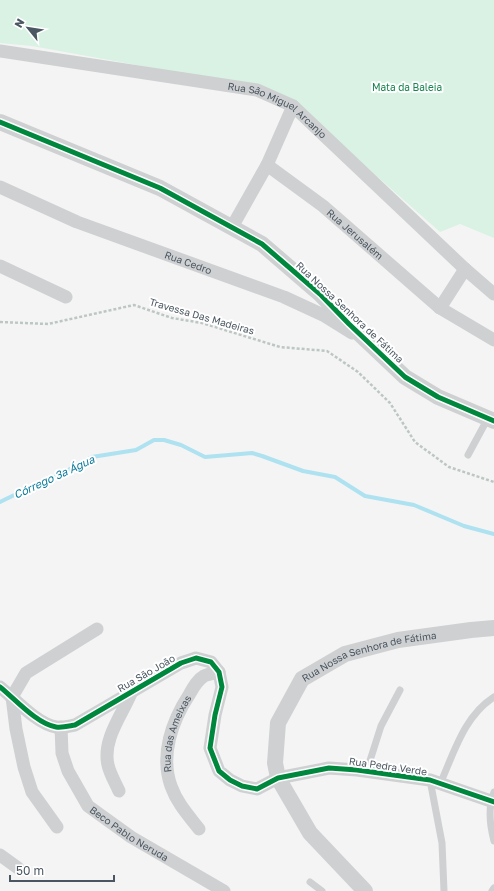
<svg xmlns="http://www.w3.org/2000/svg" width="494" height="891" viewBox="0 0 494 891" font-family="'Golos Text',sans-serif">
  <rect width="100%" height="100%" fill="#f4f4f4"/>
  <path fill="#d9f2e3" d="M0,0H494V238L460,224L440,232L295,104L257,87L32,46L0,43Z"/>
  <g fill="none" stroke-linecap="round" stroke-linejoin="round">
    <path stroke="#aee2f0" stroke-width="4" d="M0,502L41,482L61,474L92,457L136,450L154,440H164L181,445L205,457L252,453L262,456L303,471L335,477L365,496L414,505L464,526L494,534"/>
    <path stroke="#bcc7c4" stroke-width="2.5" stroke-dasharray="3 2" stroke-linecap="butt" d="M0,322L48,324L134,305L172,318L202,323L280,347L327,351L358,372L390,403L415,442L449,467L494,482"/>
    <path stroke="#ced0d2" stroke-width="7" d="M468,455L488,418
      M367,770L381,726L400,690
      M430,780L442,843L444,891
      M440,784C454,753 464,716 494,697
      M494,792C488,807 490,826 494,841
      M310,882L322,891
      M492,891L494,888"/>
    <g stroke="#ced0d2" stroke-width="13">
      <path id="s1" d="M0,51L257,90L293,106L465,269L494,294"/>
      <path id="s2" d="M267,165L323,206L440,308L494,340"/>
      <path id="s3" d="M0,187L77,222L284,297L323,315L352,333"/>
      <path d="M232,227L267,165L293,106"/>
      <path d="M0,266L66,297"/>
      <path d="M440,308L465,269"/>
      <path d="M0,687C15,699 37,724 56,727C62,728 69,726 75,725L181,663L196,658L211,662L219,672L222,687L215,715L210,748L219,771L230,780L242,786L257,789L278,778L329,768L357,770L430,780L494,802"/>
      <path id="s4" d="M61,727L62,753L68,771L88,806L131,837L224,891"/>
      <path d="M119,791C115,782 110,774 108,765C102,739 123,714 132,691"/>
      <path d="M57,827L32,792L24,767L16,729L12,697L26,673L97,629"/>
      <path id="s5" d="M199,829C188,815 177,803 171,786C160,755 172,721 189,695C193,688 197,680 204,676C208,674 215,673 219,672"/>
      <path d="M0,855L18,868"/>
    </g>
    <g stroke="#ced0d2" stroke-width="16">
      <path d="M0,122L160,188L262,244L320,294L349,324L405,377L438,397L494,421"/>
      <path id="s6" d="M365,891L310,833L278,778L275,763L278,723L302,679L345,654L398,640L471,630L494,628"/>
    </g>
    <defs>
      <path id="cycleway" d="M0,122L160,188L262,244L320,294L349,324L405,377L438,397L494,421
        M0,687C15,699 37,724 56,727C62,728 69,726 75,725L181,663L196,658L211,662L219,672L222,687L215,715L210,748L219,771L230,780L242,786L257,789L278,778L329,768L357,770L430,780L494,802"/>
    </defs>
    <use href="#cycleway" stroke="#fff" stroke-width="8"/>
    <use href="#cycleway" stroke="#00873e" stroke-width="5"/>
  </g>
  <g text-anchor="middle" stroke-width="4" stroke-linejoin="round" paint-order="stroke">
    <g font-size="10" fill="#17864f" stroke="#fff">
      <text x="407" y="91">Mata da Baleia</text>
    </g>
    <g font-size="10" fill="#4a5661" stroke="#fff">
      <text dy="4" stroke="none"><textPath href="#s1" startOffset="287">Rua São Miguel Arcanjo</textPath></text>
      <text dy="4" stroke="none"><textPath href="#s2" startOffset="112">Rua Jerusalém</textPath></text>
      <text dy="4" stroke="none"><textPath href="#s3" startOffset="203">Rua Cedro</textPath></text>
      <text transform="translate(350 312) rotate(43)" y="4">Rua Nossa Senhora de Fátima</text>
      <text transform="translate(202 316) rotate(16)" y="4">Travessa Das Madeiras</text>
      <text dy="4" stroke="none"><textPath href="#s6" startOffset="321">Rua Nossa Senhora de Fátima</textPath></text>
      <text transform="translate(146 673) rotate(-30)" y="4">Rua São João</text>
      <text dy="4" stroke="none"><textPath href="#s5" startOffset="106">Rua das Ameixas</textPath></text>
      <text transform="translate(388 766) rotate(8)" y="4">Rua Pedra Verde</text>
      <text dy="4" stroke="none"><textPath href="#s4" startOffset="135">Beco Pablo Neruda</textPath></text>
    </g>
    <g font-size="11" font-style="italic" fill="#0c7c9b" stroke="#fff">
      <text transform="translate(54 477) rotate(-25)" y="4">Córrego 3ª Água</text>
    </g>
  </g>
  <g transform="translate(28 28) rotate(300)" stroke="#ffffff" stroke-width="3" paint-order="stroke">
  <path d="M0-3L7 15L0 10L-7 15Z" fill="#4a5661"/>
  <text y="-6" font-size="11" font-weight="bold" text-anchor="middle" fill="#4a5661">N</text>
  </g>
  <path d="M10 875v6h104v-6" fill="none" stroke="#4a5661" stroke-width="2"/>
  <text x="16" y="875" font-size="12" fill="#4a5661" stroke="#ffffff" stroke-width="3" paint-order="stroke">50 m</text>
</svg>
